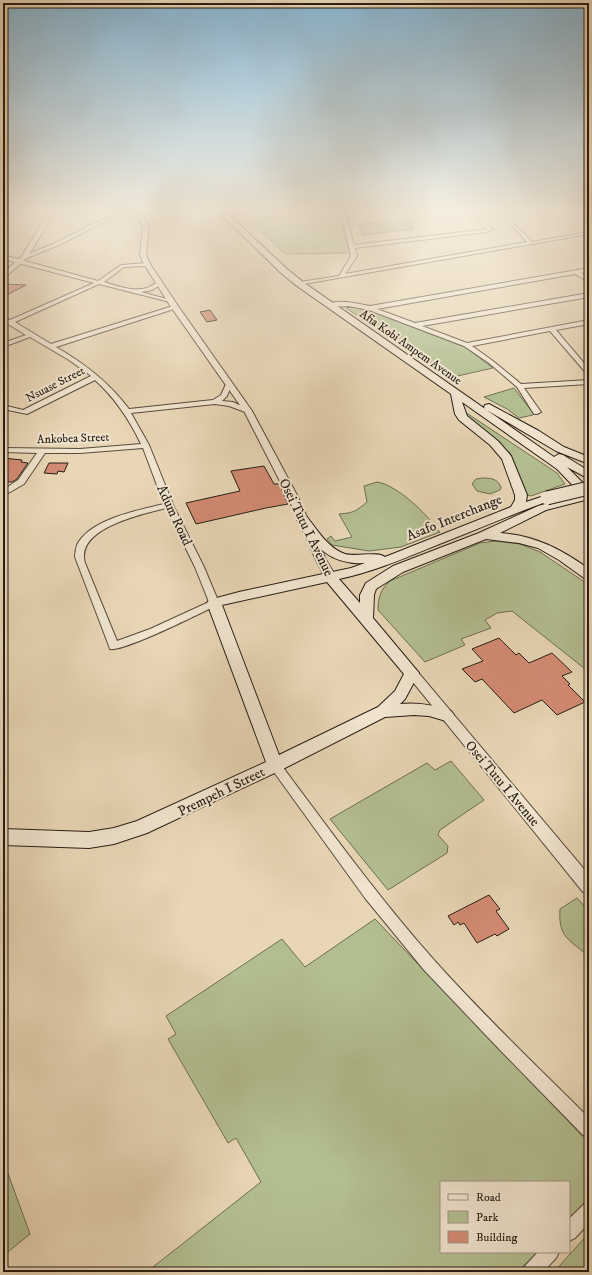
<svg xmlns="http://www.w3.org/2000/svg" width="592" height="1275" viewBox="0 0 592 1275" font-family="'IM FELL DW Pica',serif">
  <rect width="100%" height="100%" fill="#e8d6b5"/>
  <filter id="stains"><feTurbulence type="fractalNoise" baseFrequency=".005" numOctaves="4"/><feColorMatrix values="0 0 0 0 .2 0 0 0 0 .09 0 0 0 0 .02 0 0 0 .5 -.17"/></filter>
  <radialGradient id="worn" r=".72"><stop offset=".6" stop-color="#630" stop-opacity="0"/><stop offset="1" stop-color="#630" stop-opacity=".3"/></radialGradient>
  <path fill="#b3be90" stroke="#6d6e53" d="M338,214L350,253L285,254L246,217Z
    M409,221L413,229L363,235L358,224Z
    M353,307L362,308L465,347L493,368L453,377L346,308Z
    M514,388L533,413V415L519,418L507,409L484,397Z
    M465,412L557,473L565,484L531,496L527,495L510,453L470,422Z
    M483,478C491,478 499,479 501,488L500,490L490,494L477,491L472,484L476,479Z
    M377,482C395,485 418,506 430,520L428,523L440,532L401,547L369,551L332,545L327,539L331,536L335,541L352,537L339,514C354,513 356,511 367,502L364,486Z
    M496,541L520,544L540,552L589,585V672L512,611L497,613L485,620L491,628L461,639L465,645L425,662L378,610C378,597 381,589 390,581L480,543Z
    M451,761L484,800L440,830L438,835L448,846L447,853L388,890L330,819L427,763L435,770Z
    M577,898L589,911V957C570,939 558,939 560,909Z
    M375,919L589,1143V1199L569,1220V1182H441V1252H538L517,1272H155L153,1267L261,1182L236,1138L228,1143L168,1039L176,1034L166,1016L282,939L305,967Z
    M3,1160L30,1234L3,1256Z
    M589,1233V1272H554Z"/>
  <path fill="#d38b73" stroke="#271d16" d="M3,284L26,285L3,297Z
    M210,310L217,320L207,322L200,312Z
    M3,458L22,460L21,462L28,463L17,479L12,482H3Z
    M49,463H68L64,472L58,471L57,474L44,473Z
    M264,466L274,484H280L288,504L266,508L196,524L186,503L240,491L231,471Z
    M499,638L516,655L519,653L529,663L552,653L572,672L562,676L570,684L568,685L585,702L557,715L542,700L514,713L482,679L475,682L462,669L483,661L472,649Z
    M489,895L500,909L496,911L509,929L497,936L495,934L477,943L464,923L460,925L458,922L454,925L448,916Z"/>
  <g fill="none" stroke-linecap="round" stroke-linejoin="round">
    <defs>
      <path id="minor" d="M115,213H121L61,244L27,258L22,257L57,242Z
        M341,213H345L354,245L488,229L467,213H472L493,229L487,232L355,248L357,256L345,274L527,242L505,218L507,216L532,242L589,232V234L298,285L297,284L300,282L339,276L351,256Z
        M3,255L98,281L121,265L149,263V265L147,266L124,267L104,282C118,286 132,292 147,288C153,286 156,281 162,282V284L152,290L141,292L174,301V303L99,284L15,322L51,344L173,306H177V308L56,347C84,363 109,382 129,409L213,400L221,395L226,384L229,382L232,384L227,396L222,401L233,402L252,411L248,413L229,406L215,404L131,413L149,445L174,507L204,567L219,603L217,605C201,613 123,652 110,649L109,646L75,557C75,553 76,548 77,545C90,519 139,510 164,504L143,448L80,453H45L24,484L3,496V490L18,480L37,453L3,452V448L80,449L141,444C129,419 115,398 95,380L27,414L3,409V405L23,410L91,376L69,360L30,337L3,347V343L26,335L3,321V317L10,320L94,283L3,259ZM166,508L195,567L209,602L150,629L117,641L85,563C75,528 143,514 166,508Z
        M589,268V272L581,273L589,278V282L575,274L377,309L415,323L589,293V297L422,326L467,343L589,320V324L556,330L589,369V375L587,374L550,331L472,346L493,361L521,384L589,380V384L524,388L541,412L537,414H534L517,387L489,363L464,346L369,310L348,306L330,307L327,305C338,298 358,304 370,306Z
        M275,760L279,762C329,829 378,897 434,960C483,1015 537,1066 589,1118V1137L583,1135L500,1050L424,970L365,898L271,768L269,765L271,762Z
        M589,1202V1223L575,1238L569,1241V1219L583,1205Z
        M538,1252H559L556,1258L543,1272H522L525,1266Z"/>
      <path id="tertiary" d="M3,213H21L3,217Z
        M48,213H54L27,258L3,279V273L22,256Z
        M136,213H142L149,227L146,255L150,264L178,306L252,411L298,497L326,560L337,578L335,581H327L316,560L288,497L244,411L171,307L144,264L140,255L143,227Z
        M412,668L416,670L589,875V894L583,892L408,676L406,673L408,670Z"/>
      <path id="secondary" d="M220,213H227L287,269L303,282L554,457L559,454L563,455L589,471V479L567,467L589,489V499L546,510L500,533C534,535 561,549 589,569V579L584,578L559,560L538,548L519,543L486,539L403,572L376,589L374,595L373,618L419,673L405,699L400,704C419,702 434,705 451,711L454,715L451,719L446,721L429,716L414,715L385,717L281,770L147,833L114,844L89,848L3,845V829L89,832L114,828L137,821L266,762L207,603L209,600L239,592L351,568L365,563C330,565 316,547 297,520L299,517H307C318,531 328,548 345,554C356,557 378,551 385,557L511,507L515,500V495L502,459L490,445L459,420L455,414L451,394L297,286L281,273ZM462,402L557,469L581,494L538,506L479,533L393,566L366,583L360,595V603L339,579C373,572 405,558 437,545C475,530 513,514 551,500L553,498L551,496L547,495L526,502L527,495L511,456L498,441L467,416ZM327,582L404,674L395,691L378,707L279,755L222,605Z
        M489,404L539,431L564,447L589,457V464L556,451L485,409L484,407L485,405Z"/>
    </defs>
    <use href="#minor" stroke="#574b3e" stroke-width="2"/>
    <use href="#tertiary" stroke="#574b3e" stroke-width="2"/>
    <use href="#secondary" stroke="#271d16" stroke-width="2"/>
    <use href="#minor" fill="#f0e4cf" fill-rule="evenodd"/>
    <use href="#tertiary" fill="#f0e4cf" fill-rule="evenodd"/>
    <use href="#secondary" fill="#f0e4cf" fill-rule="evenodd"/>
    <defs>
      <path id="secondary-bridge" d="M547,498L589,488"/>
    </defs>
    <use href="#secondary-bridge" stroke="#271d16" stroke-width="15" stroke-linecap="butt"/>
    <use href="#secondary-bridge" stroke="#f0e4cf" stroke-width="13"/>
  </g>
  <linearGradient id="sky" x2="0" y2="1"><stop stop-color="#88b6d3"/><stop offset="0.54" stop-color="#f5edde"/><stop offset="1" stop-color="#f5edde" stop-opacity="0"/></linearGradient>
  <rect width="592" height="391" fill="url(#sky)"/>
  <g text-anchor="middle" stroke-width="4" stroke-linejoin="round" paint-order="stroke">
    <g font-size="12" fill="#271d16" stroke="#f0e4cf">
      <text transform="translate(411 347) rotate(35)" y="4">Afia Kobi Ampem Avenue</text>
      <text transform="translate(55 384) rotate(-27)" y="4">Nsuase Street</text>
      <text transform="translate(73 438) rotate(-2)" y="4">Ankobea Street</text>
    </g>
    <g font-size="14" fill="#271d16" stroke="#f0e4cf">
      <text transform="translate(175 515) rotate(65)" y="5">Adum Road</text>
      <text transform="translate(454 517) rotate(-22)" y="5">Asafo Interchange</text>
      <text transform="translate(307 527) rotate(64)" y="5">Osei Tutu I Avenue</text>
      <text transform="translate(503 783) rotate(50)" y="5">Osei Tutu I Avenue</text>
      <text transform="translate(221 791) rotate(-26)" y="5">Prempeh I Street</text>
    </g>
  </g>
  <rect width="592" height="1275" fill="none" stroke="#e8d6b5" stroke-width="16"/>
  <rect x="4" y="4" width="584" height="1267" fill="none" stroke="#271d16" stroke-width="2"/>
  <rect x="8" y="8" width="576" height="1259" fill="none" stroke="#271d16"/>
  <rect x="440" y="1181" width="130" height="72" fill="#f0e4cf" stroke="#a09485"/>
  <rect x="448" y="1194" width="20" height="6" fill="#f0e4cf" stroke="#a09485"/>
  <text x="476" y="1201" font-size="12" fill="#271d16">Road</text>
  <rect x="448" y="1211" width="20" height="12" fill="#b3be90" stroke="#a09485"/>
  <text x="476" y="1221" font-size="12" fill="#271d16">Park</text>
  <rect x="448" y="1231" width="20" height="12" fill="#d38b73" stroke="#a09485"/>
  <text x="476" y="1241" font-size="12" fill="#271d16">Building</text>
  <rect width="100%" height="100%" filter="url(#stains)"/>
  <rect width="100%" height="100%" fill="url(#worn)"/>
</svg>
